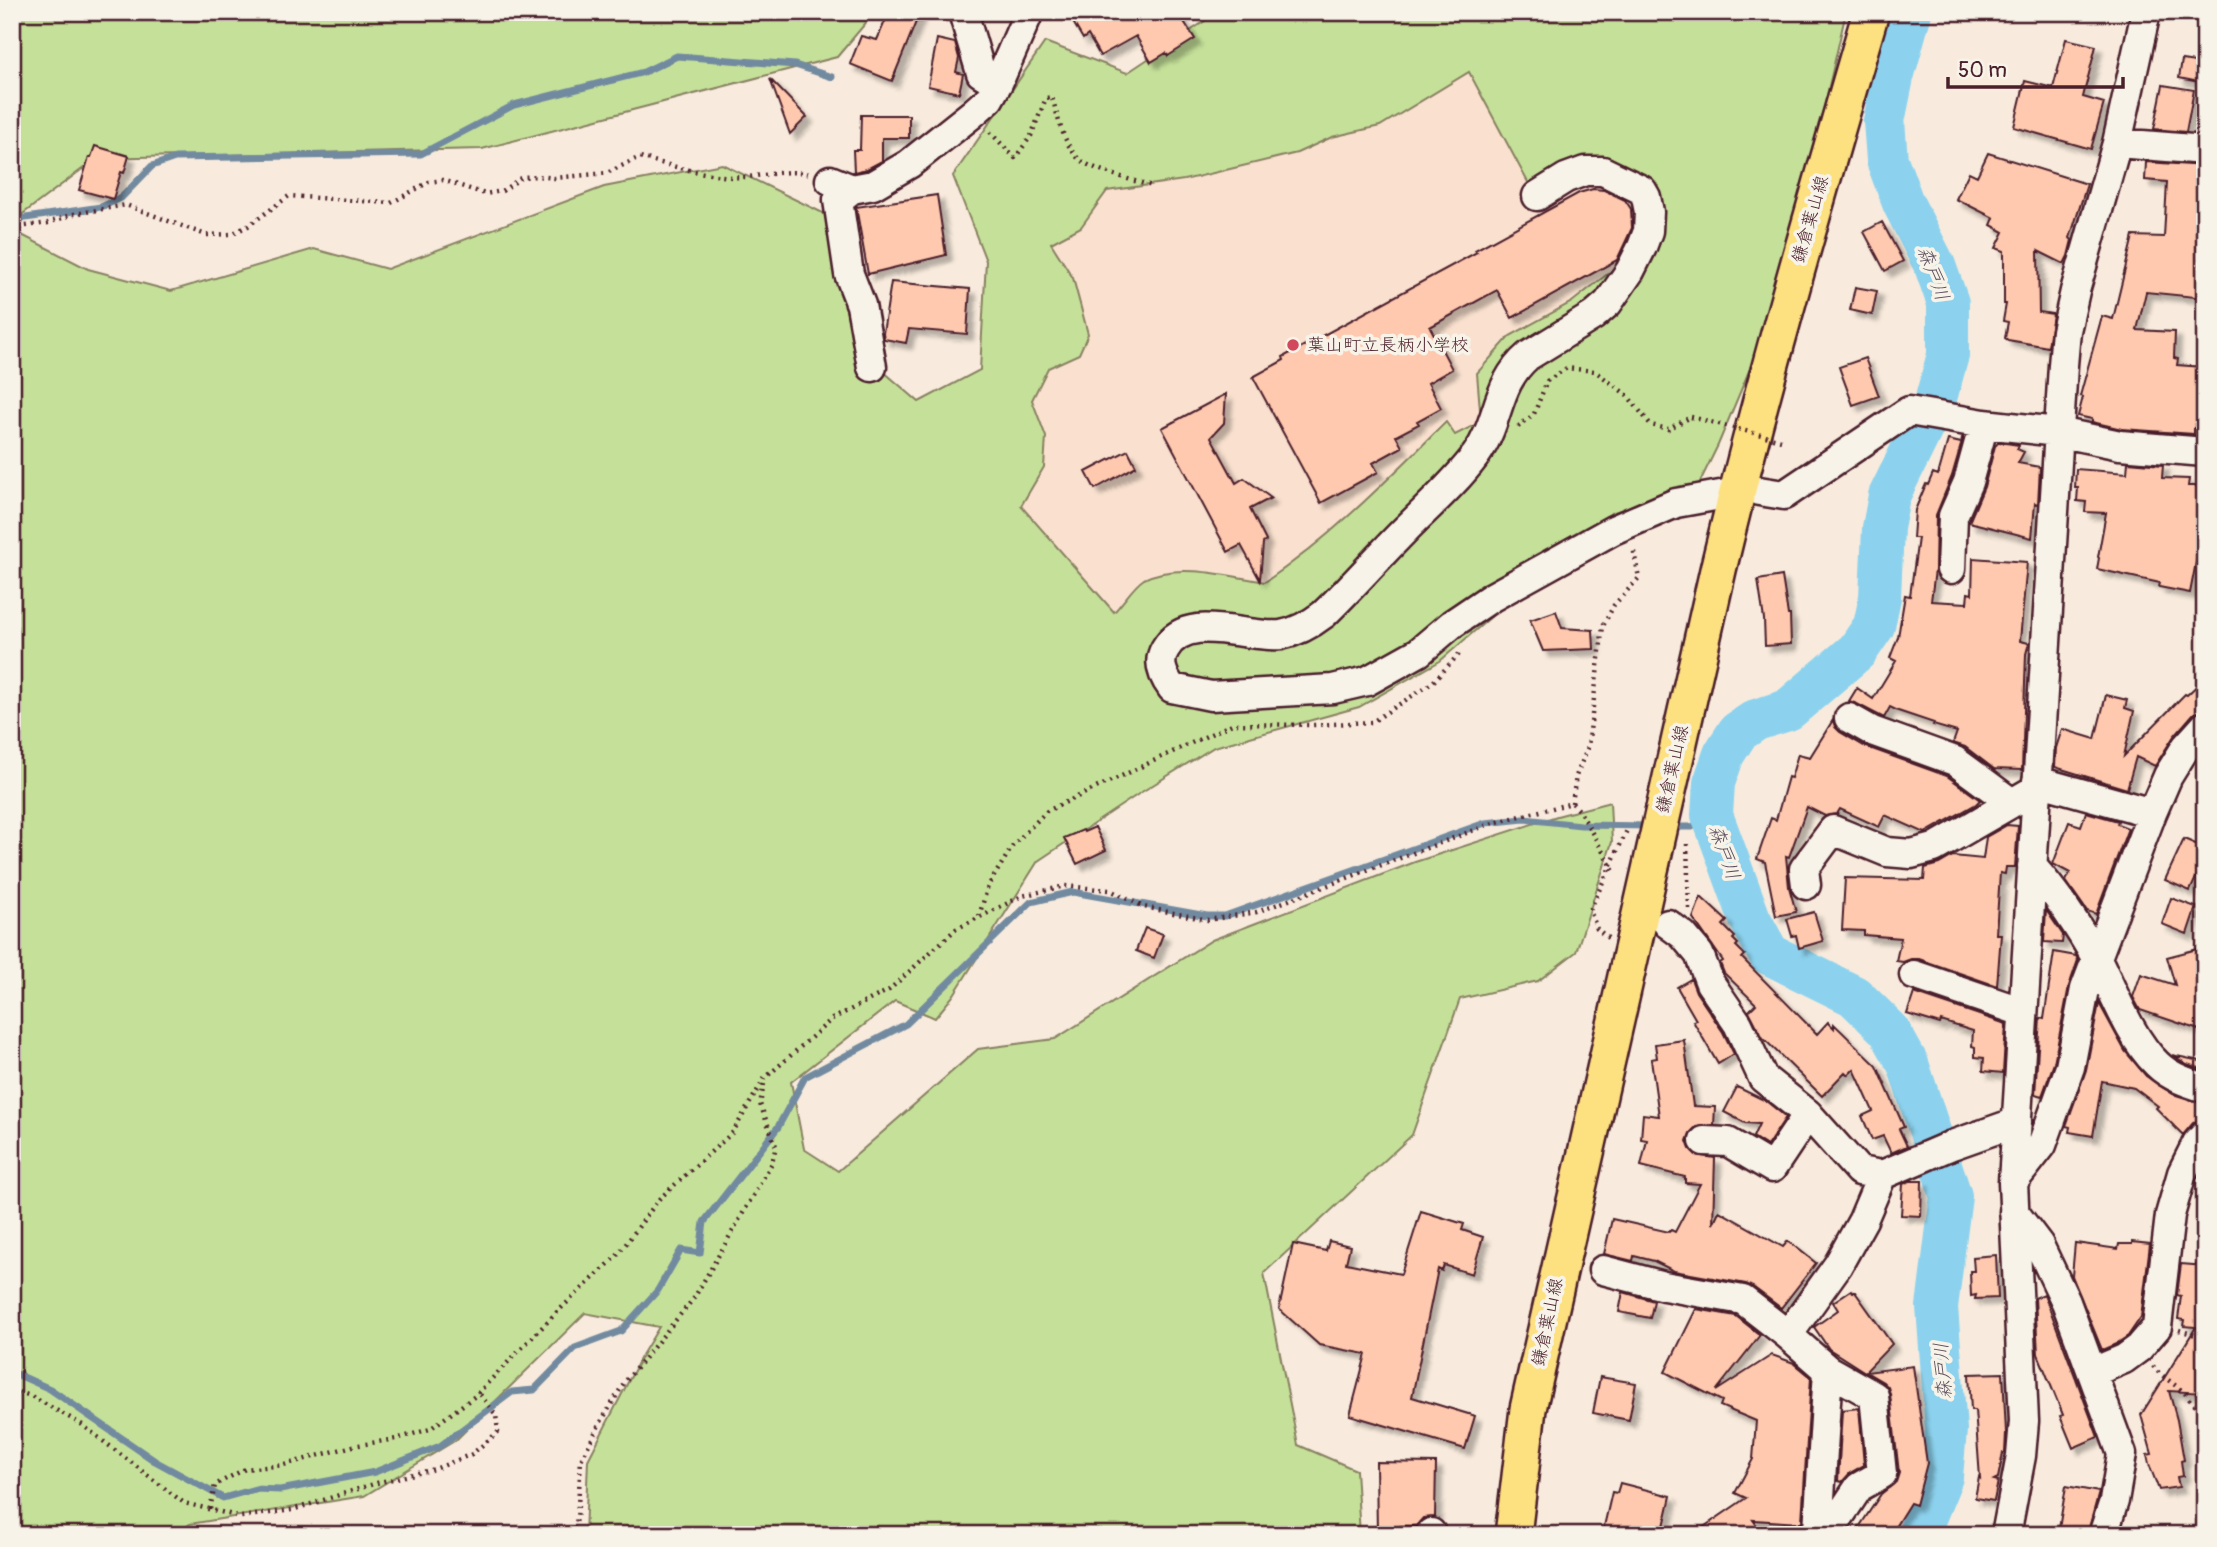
<svg xmlns="http://www.w3.org/2000/svg" width="2217" height="1547" viewBox="0 0 2217 1547" font-family="Pangolin,'Klee One',sans-serif">
  <defs>
    <filter id="shadow"><feDropShadow dx="6" dy="6" stdDeviation="2" flood-color="#0004"/></filter>
  </defs>
  <rect width="100%" height="100%" fill="#f8ebdd"/>
  <filter id="ink" filterUnits="userSpaceOnUse"><feTurbulence type="fractalNoise" baseFrequency=".0143" numOctaves="2"/><feDisplacementMap in="SourceGraphic" scale="14" xChannelSelector="R" yChannelSelector="G"/><feConvolveMatrix kernelMatrix="1 2 1 2 8 2 1 2 1" color-interpolation-filters="sRGB"/></filter>
  <g filter="url(#ink)">
    <path fill="#fae1cf" d="M1469,71L1539,203L1582,183L1609,182L1629,198L1638,214L1634,235L1620,264L1572,302L1510,336L1481,422L1455,435L1445,422L1346,520L1297,560L1265,582L1216,574L1170,571L1143,580L1115,612L1021,506L1044,467L1046,436L1032,400L1048,368L1079,354L1073,278L1051,243L1081,227L1107,191L1184,180L1297,153L1332,137L1380,126Z"/>
    <path fill="#c5e199" stroke="#888062" stroke-width="2" fill-rule="evenodd" d="M12,12H875L837,57L482,149L97,158L12,222Z
      M1212,12H1846L1805,191L1759,347L1718,445L1698,486L1611,513L1440,661L1359,707L1214,747L1140,793L1038,861L953,996L935,1018L895,1001L791,1082L804,1149L838,1171L978,1049L1055,1039L1212,940L1415,862L1557,816L1610,802L1612,842L1576,952L1538,981L1460,999L1412,1135L1264,1273L1298,1445L1356,1470L1360,1535H585L588,1460L642,1355L659,1327L585,1313L456,1440L364,1496L190,1524L174,1535H12V230L88,269L171,291L314,249L387,269L604,187L722,164L825,214L854,346L919,402L980,370L986,261L953,176L1045,42L1127,73L1211,17ZM1469,72L1539,203L1582,183L1609,182L1629,198L1638,214L1634,236L1620,264L1572,302L1510,336L1477,373L1481,422L1455,435L1446,422C1388,479 1332,537 1265,582C1230,576 1177,562 1144,579C1133,586 1124,602 1114,612L1021,506L1044,467L1046,437L1032,400L1048,368L1079,354L1088,334L1073,278L1051,243L1081,227L1107,191L1184,180L1297,153L1332,137L1380,126Z"/>
    <g fill="none" stroke-linecap="round" stroke-linejoin="round">
      <path stroke="#728aa0" stroke-width="7" d="M12,220L101,207L121,198L152,166L175,158L421,154L514,105L644,72L677,56L795,65L832,77
        M1669,827H1692L1712,815
        M12,1372L50,1389L155,1461L223,1498L255,1489L280,1490L375,1472L440,1446L512,1392L534,1390L575,1348L621,1331L658,1290L681,1250L700,1253L704,1222L778,1127L805,1077L906,1024L1031,902L1073,892L1207,916H1225L1485,823L1524,819L1581,825L1650,826"/>
      <path stroke="#8cd2ee" stroke-width="42" d="M1911,12L1893,77L1884,121L1887,160L1903,203L1935,266L1948,303V355L1935,402L1889,496L1883,528L1880,597L1874,626L1857,651L1788,710L1756,720L1738,732L1724,754L1714,783L1712,815L1750,919L1769,954L1854,996L1889,1030L1908,1064L1951,1196L1937,1307L1946,1430L1942,1477L1918,1535"/>
    </g>
    <path fill="#fec9af" stroke="#4a1f2b" stroke-width="2" filter="url(#shadow)" d="M889,12H920L892,81L850,64L861,36L877,40Z
      M1067,12H1178L1195,39L1168,56L1166,53L1151,62L1136,36L1100,56L1088,35L1083,39Z
      M937,39L955,43L959,58L956,72L963,74L959,93L928,86Z
      M2066,39L2096,46L2083,97L2104,103L2091,149L2014,127L2025,81L2053,88Z
      M2182,60L2202,63L2199,82L2179,78Z
      M770,79L807,117L790,134Z
      M2163,85L2194,90L2186,132L2154,129Z
      M861,115H909V138H882V161L867,169L854,172L853,150H860Z
      M95,146L129,156L124,173L121,172L113,199L79,190L89,157H91Z
      M1988,153L2087,184L2070,238L2072,240L2068,256L2064,264L2038,251L2039,312L2053,314L2048,347L2008,340L2005,338L2008,322L2003,321L2006,304H2004V251L1996,248L2004,232L1991,225L1994,218L1956,199L1969,172L1977,176Z
      M2146,162L2205,166L2200,266L2205,267V298L2146,292L2137,330L2175,332L2174,358L2178,359L2177,365L2204,367L2200,428H2194V434L2122,429L2092,422V419L2078,416L2083,397L2080,396L2102,316L2113,319L2133,236L2164,237L2167,182L2145,180Z
      M1593,189L1604,190L1625,200L1631,209L1632,228L1617,260L1512,318L1497,290L1430,327L1452,369L1428,383L1441,408L1417,421L1419,424L1396,436L1402,447L1373,463L1378,472L1321,503L1253,377L1284,360L1283,357L1477,252L1475,250L1579,193Z
      M937,195L946,255L868,274L856,207Z
      M1882,222L1903,261L1885,271L1864,232Z
      M891,282L970,289L967,334L909,329L906,343L884,339L883,333Z
      M1855,287L1877,291L1872,315L1850,310Z
      M1865,358L1879,396L1853,405L1839,367Z
      M1226,394L1224,423L1211,437L1236,483L1244,478L1271,498L1250,509L1266,541L1263,543L1260,580L1241,545L1228,552L1162,428Z
      M1962,438H1963L1952,476L1936,515L1935,570L1931,601L1967,603L1968,593L1972,594L1973,558L2027,562L2020,641L2029,643L2026,654L2022,770L1994,769L1965,747L1953,743L1957,732L1933,725L1934,723L1898,711L1890,707L1884,718L1857,704L1849,701L1857,688L1873,699L1896,661L1890,658L1898,637L1905,595L1910,596L1918,538H1913L1915,510L1926,484L1928,485L1933,473L1938,475L1948,440L1961,443Z
      M1999,442L2019,445L2017,449L2024,452L2018,463L2040,467L2038,504L2035,503L2032,538L1969,522L1984,487L1995,446Z
      M1128,450L1136,466L1095,489L1086,472Z
      M2128,462L2163,465L2162,478L2189,479L2188,486H2201V499H2204L2205,537H2201L2190,593L2159,587L2160,583L2097,569L2099,558L2098,557L2106,513L2085,512L2086,502L2077,501L2078,488H2075L2076,469L2127,473Z
      M1782,576L1788,615H1790L1791,644L1765,646L1764,619L1758,580Z
      M1556,611L1562,628L1593,630L1594,649L1543,651L1530,620Z
      M2205,678V710L2193,714L2174,736L2155,766L2136,757L2127,789L2055,767L2056,748L2062,729L2095,739L2106,695L2127,700L2125,708L2134,711L2124,756L2185,694L2187,695Z
      M1833,720L1835,727L1840,732L1864,746L1947,776L1980,800L1976,804L1925,833L1885,815L1879,827L1840,809L1837,814L1825,816L1807,807L1789,857L1786,856L1789,887L1796,912L1776,916L1765,862L1757,859L1771,818L1776,820L1788,777L1791,778L1798,754L1810,757Z
      M2086,812L2118,821L2117,824L2128,828L2096,914L2087,911L2066,881L2070,873L2053,864L2069,822L2081,826Z
      M2007,825L2018,826L2015,867H2006L2005,874L2000,873L1996,934H2001L1997,986L1919,959H1911L1903,962L1896,961L1901,938L1864,935V931L1842,930L1845,878L1924,880L1925,868L1939,864L1953,856L1983,859L1986,837Z
      M1095,827L1106,850L1077,864L1064,838L1083,830L1084,832Z
      M2184,839L2205,848V858L2190,891L2165,880Z
      M1701,897L1727,921L1723,925L1735,937L1733,939L1738,944L1736,946L1745,955L1742,958L1817,1034L1828,1022L1834,1028V1024L1877,1066L1904,1127L1899,1129L1907,1146L1891,1153L1883,1136L1872,1140L1862,1116L1873,1111L1854,1069L1848,1075L1845,1072L1822,1096L1763,1038L1749,1011L1756,1004L1724,973L1720,963L1723,961L1693,918Z
      M2171,898L2196,907L2187,934L2162,924Z
      M2046,910L2063,935L2062,943L2044,942Z
      M1814,912L1823,941L1799,948L1796,935L1792,936L1787,919Z
      M1145,928L1163,934L1154,958L1136,951Z
      M2205,947V1032L2140,1010L2133,997L2141,974L2175,985L2167,957Z
      M2054,952L2076,956L2078,960L2069,986L2054,1063L2042,1096L2035,1094L2040,1018L2044,1019Z
      M1691,979L1696,992L1723,1032L1734,1054L1718,1064L1693,1021L1696,1020L1677,987Z
      M1914,993L2006,1024L2003,1073L1983,1071L1984,1058L1975,1057V1047L1972,1046L1973,1031L1941,1021L1940,1024L1907,1014Z
      M2099,1003L2125,1051L2146,1076L2173,1094L2205,1104V1117L2193,1123L2183,1135L2156,1108L2158,1106L2134,1088L2102,1081L2093,1136L2069,1132L2070,1127L2066,1126L2086,1070Z
      M1684,1040L1693,1106L1715,1107L1714,1125L1696,1127L1690,1133L1687,1141L1690,1149L1696,1155L1715,1158L1713,1224L1719,1211L1783,1247L1788,1241L1816,1263L1781,1308L1753,1287L1746,1284L1674,1271L1654,1261L1634,1256L1633,1261L1604,1254L1612,1219L1669,1232L1671,1230L1675,1232L1700,1184L1685,1183V1177L1641,1166L1647,1140L1641,1139L1643,1114L1659,1116L1651,1059L1657,1058L1655,1044Z
      M2172,1055L2205,1062V1070L2187,1064Z
      M1737,1087L1766,1101L1786,1117L1767,1146L1753,1137L1759,1124L1745,1123L1724,1112Z
      M1910,1181H1922L1921,1216L1901,1215L1903,1184Z
      M1421,1211L1464,1224L1462,1230L1483,1237L1472,1274L1444,1265L1442,1271L1438,1269L1412,1397L1475,1416L1465,1449L1350,1415L1366,1354L1319,1345L1279,1309L1293,1244L1326,1251L1329,1241L1350,1246L1346,1263L1401,1274Z
      M2132,1242L2150,1244L2141,1317L2128,1336L2116,1344L2102,1350L2072,1276L2075,1243L2118,1249L2119,1244H2132Z
      M1996,1255L1998,1298L1975,1299L1976,1295L1971,1296L1970,1271H1974L1973,1257Z
      M2181,1264L2205,1266V1393L2169,1391L2177,1420L2184,1460L2181,1461L2183,1476L2177,1477L2179,1487L2159,1490L2149,1464L2147,1455L2152,1454L2141,1415L2196,1327L2184,1326L2185,1320L2178,1319L2181,1296L2177,1295Z
      M1851,1290L1853,1292H1855L1892,1344L1865,1372L1829,1349L1814,1327L1838,1310L1833,1302Z
      M1623,1292L1654,1301L1650,1318L1619,1312Z
      M2044,1294L2098,1437L2073,1448L2060,1416L2063,1415L2038,1354L2035,1298Z
      M1696,1309L1736,1316L1760,1335L1716,1391L1772,1355L1794,1363L1811,1377L1802,1521L1800,1523L1753,1520L1764,1535H1692L1746,1498L1735,1493L1753,1459L1756,1421L1720,1406L1722,1401L1665,1372Z
      M1913,1366L1927,1463L1916,1505L1910,1503L1890,1535H1854L1881,1494L1896,1482L1899,1473L1890,1394L1888,1387L1883,1382L1866,1372Z
      M2003,1373L2006,1433L2005,1453H2003L1998,1478L1994,1480L1998,1481L1994,1501L1975,1498L1979,1477L1980,1478L1975,1410H1971L1969,1374Z
      M1600,1377L1636,1383L1629,1420L1593,1413Z
      M1859,1408L1864,1465L1850,1473L1842,1482L1838,1481L1842,1410Z
      M1376,1462L1436,1463L1435,1517L1423,1518L1416,1526H1400L1401,1535H1377Z
      M1620,1483L1671,1496L1662,1535H1602L1612,1492L1617,1493Z
      M2066,1486L2099,1492L2087,1535H2058Z"/>
    <g fill="none" stroke-linecap="round" stroke-linejoin="round">
      <defs>
        <path id="minor" d="M963,12L981,73L998,83
          M2117,143L2205,150
          M830,180L852,189L873,185L909,164L972,114L989,99L998,83L1029,12
          M852,189L838,200L849,274L861,305L872,367
          M1537,196L1566,178L1585,171H1603L1642,190L1646,197L1649,212L1648,231L1642,247L1630,271L1608,303L1593,316L1528,356C1495,384 1500,423 1476,455C1456,482 1430,505 1406,529C1378,557 1352,587 1324,614C1311,624 1297,632 1281,635C1246,639 1187,610 1165,649C1157,663 1163,676 1172,688L1211,696L1333,689L1367,681L1419,652L1452,624L1492,597L1613,530L1676,503L1737,492
          M1759,491L1784,495L1909,411L1984,424L2058,432L2120,445L2205,452
          M1951,569L1953,516L1968,482L1984,424
          M1849,718L1872,731L1955,761L2012,803
          M2037,781L2152,813
          M2032,866C2058,895 2080,929 2099,963C2115,995 2131,1039 2157,1064C2170,1077 2189,1083 2205,1088
          M1806,885L1804,869L1833,830L1887,852L1911,854L1934,848L2036,789
          M1668,924L1683,935L1699,954L1710,983L1738,1024L1763,1078L1808,1114L1859,1171L1882,1175L1952,1145L2017,1122
          M1914,975L2023,1012
          M1704,1141L1728,1142L1772,1168L1808,1114
          M2013,1182L2042,1145L2070,1067L2085,989L2152,813L2168,776L2186,747L2205,726
          M2014,1212L2039,1245L2066,1302L2122,1454L2114,1501L2103,1535
          M1603,1270L1664,1286L1743,1300L1788,1335L1828,1370L1818,1530L1811,1535
          M1788,1335L1838,1265L1863,1220L1882,1175
          M2093,1372L2124,1359L2139,1348L2157,1327L2170,1215L2182,1173L2197,1143L2205,1135
          M1818,1530L1837,1520L1859,1487L1882,1474L1874,1396L1828,1370
          M1431,1535V1533
          M2006,1535L2021,1456L2024,1421L2013,1182L2063,365L2066,331L2075,291L2117,143L2146,12"/>
        <path id="major" d="M1513,1535L1528,1409L1718,570C1763,382 1817,198 1871,12"/>
      </defs>
      <use href="#minor" stroke="#4a1f2b" stroke-width="33"/>
      <use href="#major" stroke="#4a1f2b" stroke-width="40"/>
      <path stroke="#4a1f2b" stroke-width="4.5" stroke-dasharray="2 5" stroke-linecap="butt" d="M990,132L1015,158L1031,136L1046,98L1052,97C1058,117 1063,143 1078,158C1088,169 1136,181 1152,186
        M12,228L48,223L74,214L126,205L206,235L231,234L248,226L289,196L391,203L429,182L443,180L485,194L502,191L522,177L538,176L554,178L607,173L640,157C670,166 701,174 732,177C757,179 784,168 809,174
        M1518,427L1534,414L1547,381L1567,368L1595,371L1627,395L1651,425L1668,429L1691,417
        M1572,803L1576,776L1588,747L1603,626L1614,605L1639,578L1633,547
        M1687,844L1689,909
        M979,916L988,886L1014,844L1047,811L1232,724L1313,725L1372,722L1432,683L1461,652
        M1608,938L1597,929L1590,910L1628,828
        M2179,1330L2205,1338
        M2153,1366L2159,1373L2184,1392L2195,1407L2205,1408
        M12,1390L31,1396L81,1424L184,1503L241,1517L292,1510L380,1482L435,1469L472,1454L498,1432L496,1415L479,1393
        M210,1509L215,1485L245,1469L284,1465L353,1446L396,1439L430,1429L475,1396L556,1313L617,1256L659,1199L733,1132L764,1079L832,1019L889,990L956,929L1022,896L1065,886L1110,890L1144,907L1208,920L1257,912L1493,823L1572,803L1579,810L1615,873
        M572,1535L577,1519L581,1460L598,1427L624,1383L694,1298L772,1163L776,1146L760,1104L764,1084"/>
      <use href="#minor" stroke="#f7f3e8" stroke-width="28"/>
      <use href="#major" stroke="#fde080" stroke-width="35"/>
      <path stroke="#4a1f2b" stroke-width="4.5" stroke-dasharray="2 5" stroke-linecap="butt" d="M1691,417L1781,440"/>
    </g>
  </g>
  <circle fill="#d1495b" stroke="#f7f3e8" stroke-width="2.5" cx="1293" cy="345" r="7"/>
  <g text-anchor="middle" stroke-width="7" stroke-linejoin="round" paint-order="stroke">
    <g font-size="18" fill="#4a1f2b" stroke="#f7f3e8">
      <text transform="translate(1810 219) rotate(-74)" y="6">鎌倉葉山線</text>
      <text transform="translate(1672 769) rotate(-77)" y="6">鎌倉葉山線</text>
      <text transform="translate(1547 1322) rotate(-78)" y="6">鎌倉葉山線</text>
    </g>
    <g font-size="18" fill="#4a1f2b" stroke="#f7f3e8" text-anchor="start">
      <text x="1307" y="351">葉山町立長柄小学校</text>
    </g>
    <g font-size="19" font-style="italic" fill="#5a4c5c" stroke="#f7f3e8">
      <text transform="translate(1934 273) rotate(69)" y="7">森戸川</text>
      <text transform="translate(1725 852) rotate(70)" y="7">森戸川</text>
      <text transform="translate(1942 1371) rotate(-94)" y="7">森戸川</text>
    </g>
  </g>
  <rect width="2217" height="1547" fill="none" stroke="#f7f3e8" stroke-width="42"/>
  <rect x="21" y="21" width="2175" height="1505" fill="none" stroke="#4a1f2b" stroke-width="2.5" filter="url(#ink)"/>
  <path d="M1948 77v10h175v-10" fill="none" stroke="#4a1f2b" stroke-width="3.5"/>
  <text x="1958" y="77" font-size="21" fill="#4a1f2b" stroke="#f7f3e8" stroke-width="5" paint-order="stroke">50 m</text>
</svg>
